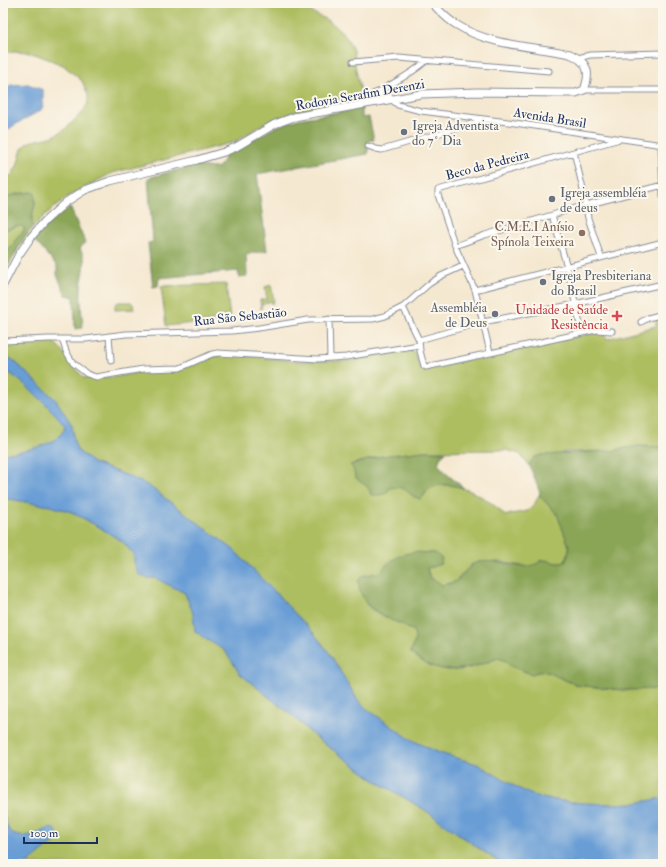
<svg xmlns="http://www.w3.org/2000/svg" width="666" height="867" viewBox="0 0 666 867" font-family="'IM FELL Double Pica',serif">
  <rect width="100%" height="100%" fill="#fbf7ec"/>
  <filter id="ink" filterUnits="userSpaceOnUse"><feTurbulence type="fractalNoise" baseFrequency=".025" numOctaves="2"/><feDisplacementMap in="SourceGraphic" scale="8" xChannelSelector="R" yChannelSelector="G"/><feConvolveMatrix kernelMatrix="1 2 1 2 8 2 1 2 1" color-interpolation-filters="sRGB"/></filter>
  <filter id="wash" filterUnits="userSpaceOnUse"><feTurbulence type="fractalNoise" baseFrequency=".012" numOctaves="4" result="noise"/><feDisplacementMap in="SourceGraphic" scale="16" xChannelSelector="R" yChannelSelector="G"/><feGaussianBlur stdDeviation="0.9" result="paint"/><feColorMatrix in="noise" values="0 0 0 0 0 0 0 0 0 0 0 0 0 0 0 0 0 1.4 0 .05"/><feComposite in="paint" operator="in"/></filter>
  <g filter="url(#wash)">
    <rect width="100%" height="100%" fill="#f5e8d0"/>
    <path fill="#adbe61" stroke="#647660" d="M3,3H288C312,12 345,23 353,51C355,58 355,67 357,75C359,82 360,93 366,98L316,108L299,110L265,123L235,142L112,173L69,196L46,214L33,227C30,217 33,214 35,205C36,201 33,196 32,192L17,194L3,198V167L5,170L6,176H11L17,166L22,149L29,142L51,137L63,131L83,112L88,103V95L82,81L63,65L58,63L30,52L13,51L3,54Z
      M20,225L24,227V231L19,235L3,259V231Z
      M226,284L230,319L166,326L161,286Z
      M271,285L274,301L272,304L271,301L261,305V309L260,300L267,299L265,287Z
      M118,302H131L133,304L134,309L115,310V305Z
      M663,318V447L639,446L610,451L565,452L529,464V466L520,454L506,450L424,451L382,456L350,465L353,467L357,478L369,487L399,486L406,489L414,497H423C425,494 427,491 429,489C450,475 492,499 505,516C523,509 529,518 539,495L557,514L569,546L568,555L565,562C554,565 552,560 542,560L534,566L527,567L501,562L472,564L455,582L441,585C434,580 428,577 427,568L433,567L435,553C418,552 400,551 387,565C384,567 384,570 381,572L362,576C362,585 362,596 366,604C371,612 393,619 402,624C406,627 407,629 413,630L415,635V643L426,664C434,666 442,670 451,670C467,671 483,664 498,658L506,661L510,666L532,674C548,668 550,674 563,679C567,681 571,682 575,685L623,690L663,689V798L636,803L610,804L582,803L546,799L530,794L516,787L477,764L439,753L410,739L367,709L357,699L330,654L312,631L234,550L149,486L128,476L93,463L77,450L74,441L72,425L56,400L13,360L3,356V343L38,342L50,339C63,348 72,366 84,378L115,377L146,371H173L215,356L232,354L294,361H350L366,355L408,349L415,353L419,366L427,368L603,331L607,339L656,326V319Z
      M3,370C19,375 55,412 65,425C64,428 63,432 61,434C51,447 18,452 3,454Z
      M9,499L51,506L72,512L99,527L123,542L134,555V562L147,578H155L185,593L193,613L195,631L224,650L232,661L239,673L294,717L314,736L376,781L425,810L501,864H27L36,855L53,844L45,830C32,837 13,842 6,824C4,820 4,813 3,808V500Z"/>
    <path fill="#8aa557" stroke="#526a5a" d="M362,108V118L369,117L374,140L368,141V154L257,174L267,251L246,254L247,276L239,277L238,271L159,278L158,286L153,287L148,243L153,242L148,178L195,165L212,168L219,167L227,154L277,126L298,119Z
      M33,192L35,193C37,206 29,215 33,227L21,244L3,275V259L19,235L24,231V227C17,224 10,228 3,231V198L17,194Z
      M70,207L85,242L80,249C89,262 82,274 81,288C80,301 82,315 83,328L75,329L74,297L66,295L57,275V266L34,240C44,226 56,217 70,207Z
      M639,446L663,447V689L623,690L575,685C571,682 567,681 563,679C550,674 547,668 532,674L510,666L506,661L498,658C473,667 450,676 425,663C420,660 415,656 410,652C414,644 417,639 413,630C407,629 406,627 402,624C399,623 396,622 393,621C372,610 362,605 358,581L362,576L381,572L386,565L397,557L405,554L414,552L435,553L442,559L441,564L427,568L429,577L441,585C446,584 451,584 456,581C464,576 469,563 479,562C501,558 525,575 542,560C551,560 554,565 565,562L568,555L569,546L557,514L539,495L540,493L529,464L534,457L542,455L610,451Z
      M424,451L446,452L441,456L438,464L448,475L464,488C454,485 438,482 429,489C425,492 424,496 420,499C406,495 409,485 390,488C386,496 380,495 371,495C368,483 364,486 357,479C353,475 355,469 350,465L382,456Z"/>
    <path fill="#699dd5" stroke="#42669a" d="M28,84L43,90V106L41,110L13,126L3,134V88L12,85Z
      M3,356L13,360L56,400L72,425L74,441L77,450L93,463L128,476L149,486L234,550L312,631L330,654L357,699L367,709L410,739L439,753L477,764L516,787L530,794L546,799L582,803L610,804L636,803L663,798V864L500,863L425,810L376,781L314,736L294,717L239,673L232,661L224,650L204,638L195,631L193,613L185,593L155,578H147L138,574L134,562V555L123,542L99,527L72,512L50,506L9,499L3,500V454C18,452 51,447 61,434C63,432 64,428 65,426C55,412 18,375 3,370Z
      M3,808C7,831 9,841 35,834C40,833 45,830 50,828L56,830L58,835L57,840L27,864H3Z"/>
  </g>
  <g filter="url(#ink)">
    <g fill="none" stroke-linecap="round" stroke-linejoin="round">
      <defs>
        <path id="street" d="M578,58L590,55L663,53
          M353,62L399,58L549,71
          M584,90H663
          M375,94C392,83 411,75 426,61
          M391,99L398,105L421,111L508,122L663,145
          M661,144L663,196
          M368,146L376,149L382,150L485,120
          M574,152L582,185L588,218L601,257
          M552,215L567,267L582,333
          M455,246L485,235L586,205L663,185
          M475,290L663,242
          M403,307L419,340L420,351L424,366L426,367L596,330L612,331
          M329,319L330,358
          M641,322L648,318L663,314
          M109,336L111,361
          M62,339L66,351L73,363L87,374L96,377L143,369L180,368L212,354L218,353L318,359L346,357L419,345
          M419,340L483,322L575,304L663,284
          M3,341L49,339H86L126,334L232,331L259,328L308,320L373,319L385,316L403,307L429,284L441,276L463,266
          M490,352L475,290L455,246L438,195V190L620,139"/>
        <path id="secondary" d="M362,104L375,94L387,95L391,99
          M3,285L18,256L31,237L45,221L66,202L85,190L110,181L197,160L224,152L236,147L275,124L294,117L421,94L477,92L565,93H576L584,90C591,72 588,62 570,54C533,46 490,46 457,25C447,20 440,11 432,3"/>
      </defs>
      <use href="#street" stroke="#888c97" stroke-width="7"/>
      <use href="#secondary" stroke="#888c97" stroke-width="9"/>
      <use href="#street" stroke="#fff" stroke-width="5"/>
      <use href="#secondary" stroke="#fff" stroke-width="7"/>
    </g>
  </g>
  <g fill="#6b7280" stroke="#fbf7ec" stroke-width="1.5">
    <circle cx="404" cy="132" r="4"/>
    <circle cx="552" cy="199" r="4"/>
    <circle cx="543" cy="282" r="4"/>
    <circle cx="495" cy="314" r="4"/>
  </g>
  <circle fill="#8d6e63" stroke="#fbf7ec" stroke-width="1.5" cx="582" cy="233" r="4"/>
  <path fill="#e0444e" stroke="#fbf7ec" stroke-width="1.5" d="M615 310h4v4h4v4h-4v4h-4v-4h-4v-4h4z"/>
  <g text-anchor="middle" stroke-width="4" stroke-linejoin="round" paint-order="stroke">
    <g font-size="13" fill="#1b2f5e" stroke="#fbf7ec">
      <text transform="translate(360 94) rotate(-10)" y="5">Rodovia Serafim Derenzi</text>
      <text transform="translate(550 117) rotate(9)" y="5">Avenida Brasil</text>
      <text transform="translate(487 164) rotate(-15)" y="5">Beco da Pedreira</text>
      <text transform="translate(240 316) rotate(-6)" y="5">Rua São Sebastião</text>
    </g>
    <g font-size="13" fill="#5b616d" stroke="#fbf7ec" text-anchor="start">
      <text x="412" y="130">Igreja Adventista<tspan x="412" dy="15">do 7˚ Dia</tspan></text>
      <text x="560" y="197">Igreja assembléia<tspan x="560" dy="15">de deus</tspan></text>
      <text x="551" y="280">Igreja Presbiteriana<tspan x="551" dy="15">do Brasil</tspan></text>
      <text x="487" y="312" text-anchor="end">Assembléia<tspan x="487" dy="15">de Deus</tspan></text>
    </g>
    <g font-size="13" fill="#785e54" stroke="#fbf7ec" text-anchor="end">
      <text x="574" y="231">C.M.E.I Anísio<tspan x="574" dy="15">Spínola Teixeira</tspan></text>
    </g>
    <g font-size="13" fill="#be3a42" stroke="#fbf7ec" text-anchor="end">
      <text x="608" y="314">Unidade de Saúde<tspan x="608" dy="15">Resistência</tspan></text>
    </g>
  </g>
  <rect width="666" height="867" fill="none" stroke="#fbf7ec" stroke-width="16"/>
  <path d="M24 837v6h73v-6" fill="none" stroke="#1b2f5e" stroke-width="2"/>
  <text x="30" y="837" font-size="12" fill="#1b2f5e" stroke="#fbf7ec" stroke-width="3" paint-order="stroke">100 m</text>
</svg>
